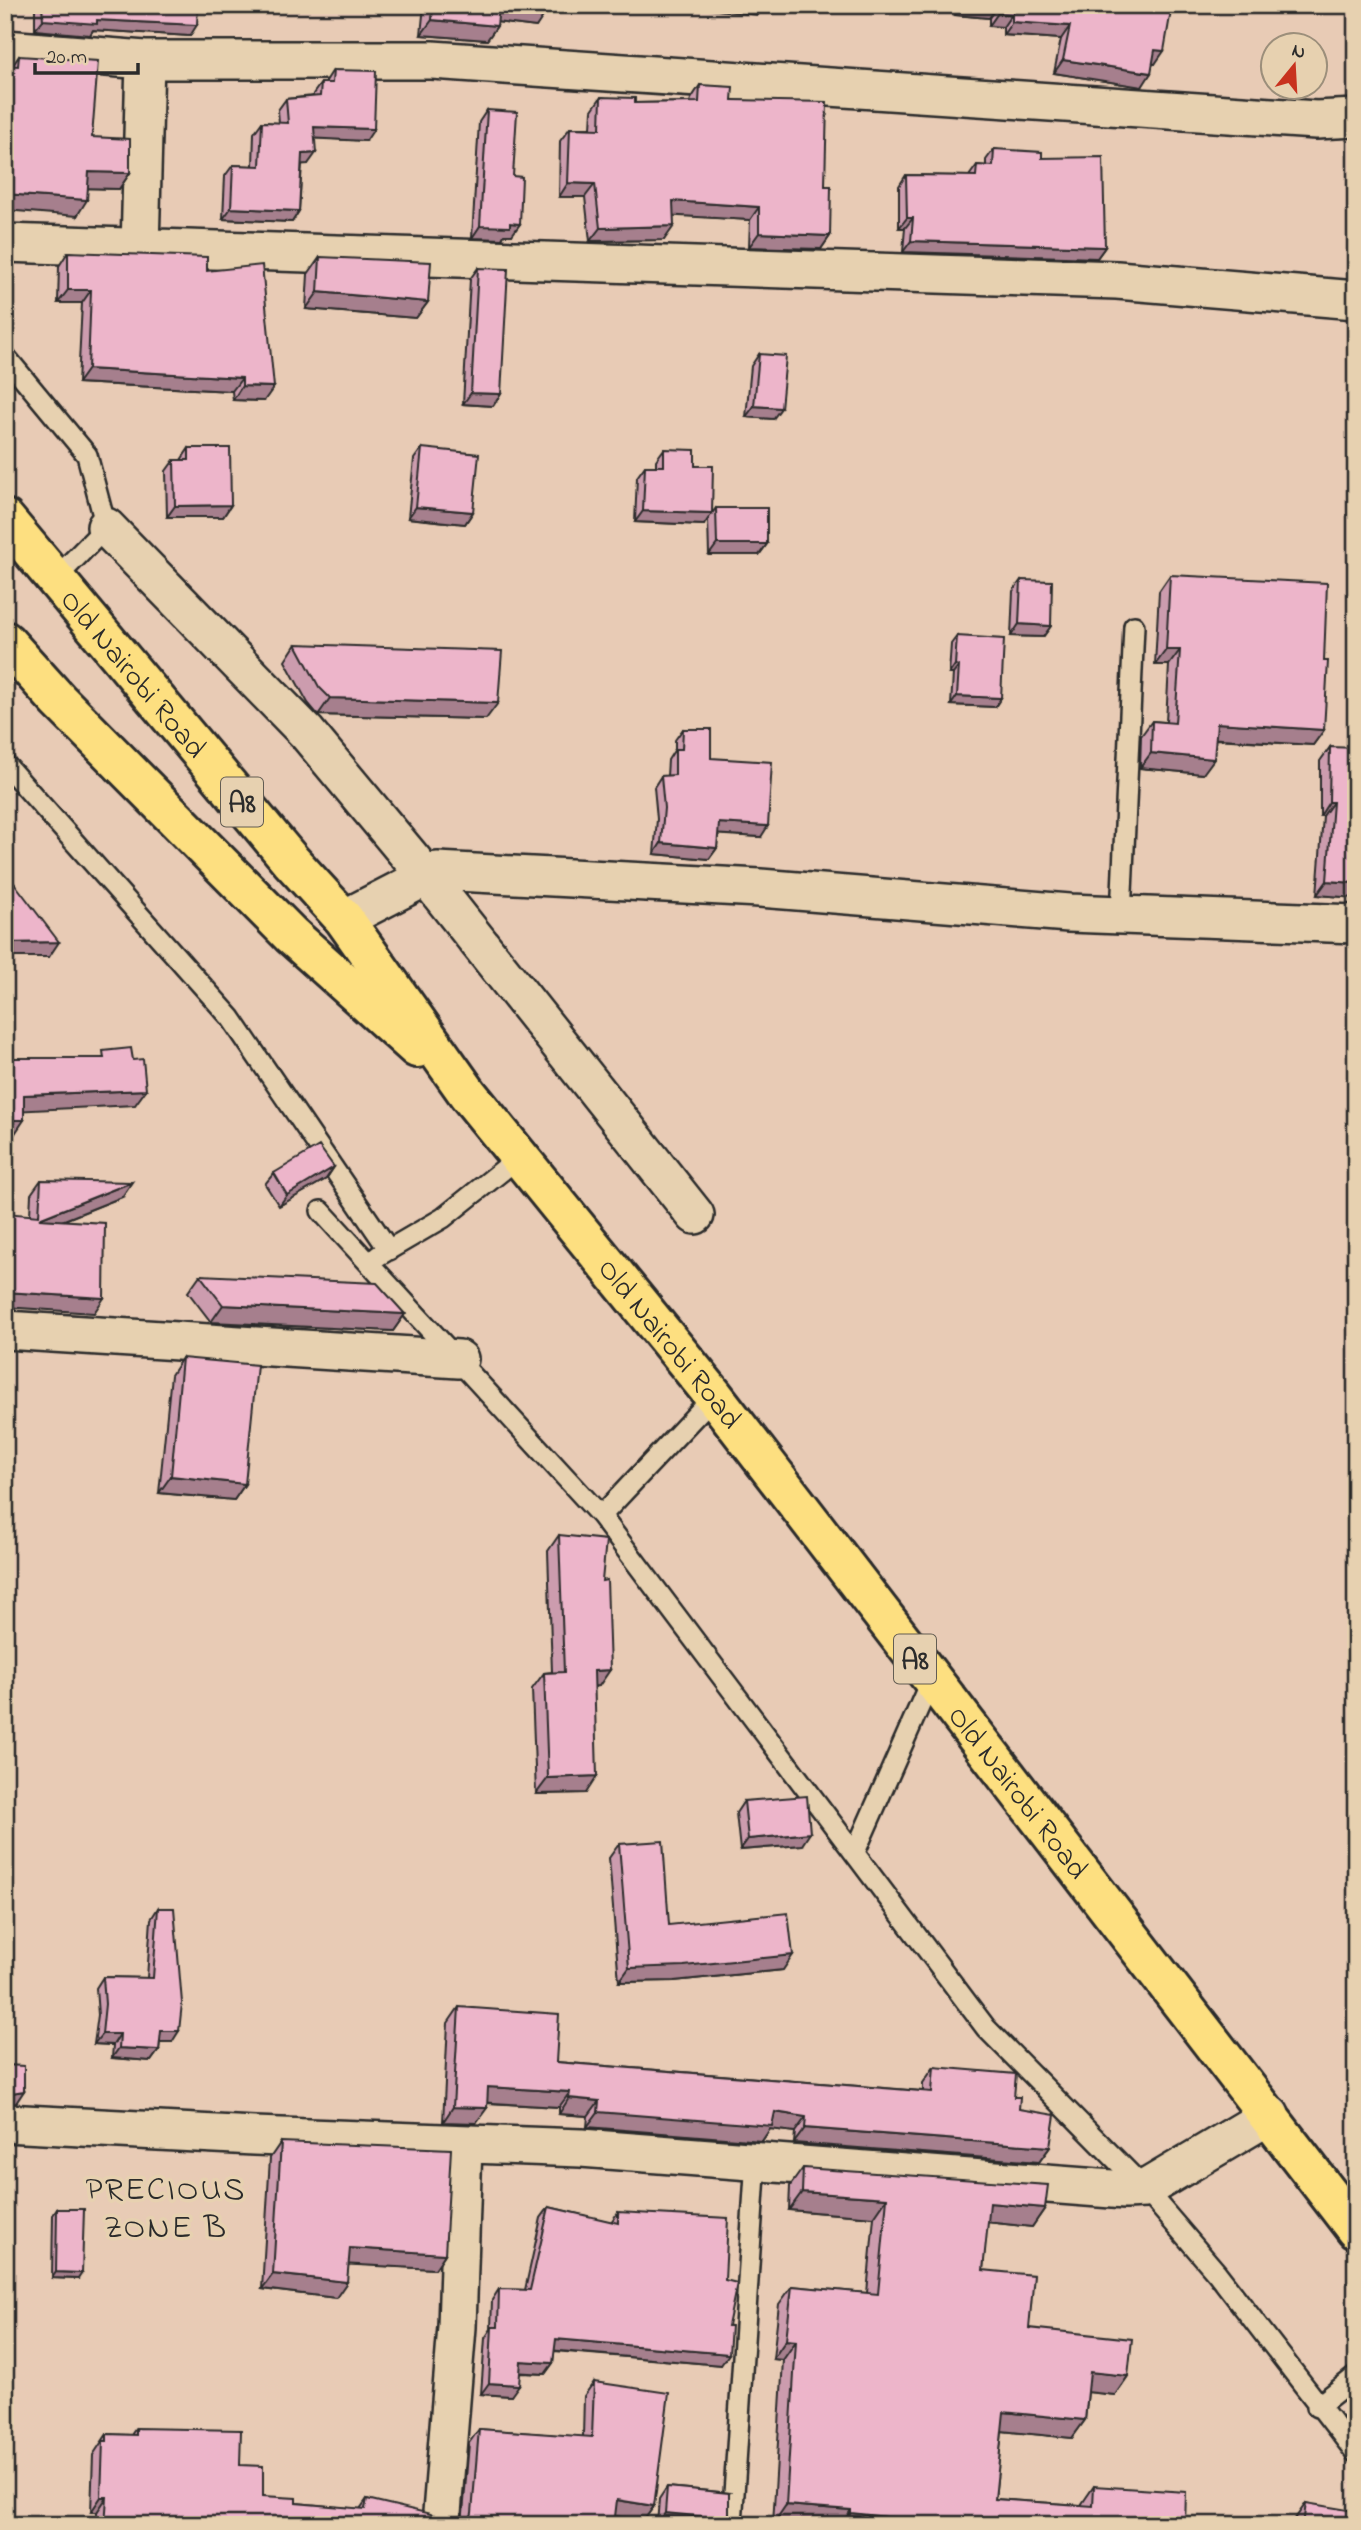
<svg xmlns="http://www.w3.org/2000/svg" width="1361" height="2530" viewBox="0 0 1361 2530" font-family="'Indie Flower',sans-serif">
  <rect width="100%" height="100%" fill="#e8cbb5"/>
  <filter id="ink" filterUnits="userSpaceOnUse"><feTurbulence type="fractalNoise" baseFrequency=".0143" numOctaves="2"/><feDisplacementMap in="SourceGraphic" scale="14" xChannelSelector="R" yChannelSelector="G"/><feConvolveMatrix kernelMatrix="1 2 1 2 8 2 1 2 1" color-interpolation-filters="sRGB"/></filter>
  <g filter="url(#ink)">
    <g fill="none" stroke-linecap="round" stroke-linejoin="round">
      <defs>
        <path id="service" d="M5,356L87,455L106,527L55,579
          M5,764L231,1018L389,1250
          M1121,915L1134,626
          M321,1211L601,1516
          M378,1256L443,1218L518,1158
          M714,1396L601,1516L986,2028L1145,2189L1217,2273L1356,2453
          M855,1852L931,1680
          M1317,2407L1356,2376
          M732,2524L756,2159"/>
        <path id="minor" d="M5,49L145,60H432L1316,120L1356,118
          M5,243L1117,280L1356,300
          M140,248L145,60
          M106,527L307,733L426,876L695,1215
          M344,919L437,871L760,888L1069,913L1356,924
          M5,1330L459,1359
          M5,2123L254,2136L581,2148L1125,2190L1145,2189L1270,2115
          M441,2525L457,2327L463,2145"/>
        <g id="trunk">
          <path id="s1" d="M5,519L291,861L344,919L468,1094L714,1396L1356,2230"/>
          <path d="M5,641L58,700L291,935L417,1048"/>
        </g>
      </defs>
      <use href="#service" stroke="#2b2b2b" stroke-width="24"/>
      <use href="#minor" stroke="#2b2b2b" stroke-width="42"/>
      <use href="#trunk" stroke="#2b2b2b" stroke-width="44"/>
      <use href="#service" stroke="#e7d1b0" stroke-width="19"/>
      <use href="#minor" stroke="#e7d1b0" stroke-width="37"/>
      <use href="#trunk" stroke="#fddf80" stroke-width="38"/>
    </g>
    <path fill="#cc9cae" stroke="#2b2b2b" stroke-width="2" d="M35,5H198L190,36L93,30L90,35L35,30Z
      M424,5H547L536,27L497,22V26L487,40L421,35Z
      M956,5H1172L1155,64H1153L1142,87L1054,73L1061,39L1003,35V27L989,26V18L955,15Z
      M19,56L92,137L130,173L119,189L88,188L77,216L13,65Z
      M333,70L366,141L315,138L308,164H302L299,211L292,222L223,219L225,176L233,165L253,166L254,133L262,122L279,123L278,110L286,99L313,96V94L321,83H326V81Z
      M700,85L732,100L825,186L830,236L821,249L749,247L750,220L673,215L664,240L590,241L585,197H559L560,141L570,128H591L592,110L601,97L635,103L690,102L691,99Z
      M487,110L513,176L512,235H504L502,239L472,238L479,122Z
      M994,149L1042,158L1105,247L1097,258L903,252L905,228H899V186L906,175L969,176L977,165L986,166V160Z
      M68,252L207,271L264,401L233,400L232,391L78,383L82,303H58L59,266Z
      M320,257L428,302L416,318L306,309L308,274Z
      M478,268L501,394L493,406L463,404L470,279Z
      M759,354L773,419L746,417L751,366Z
      M189,448L231,505L223,517H167L166,471L174,460H181Z
      M422,448L473,512L465,524L408,518L414,459Z
      M664,449L695,466L704,525L635,522L637,477L645,466H656V460Z
      M716,508L767,544L759,555H709L708,519Z
      M1170,575L1324,661V730L1313,745L1215,739L1203,774L1140,768L1141,736L1152,721L1166,722L1169,665H1155L1159,591Z
      M1021,580L1051,626L1043,637L1011,636L1013,591Z
      M957,636L995,707L951,705L953,674H949L951,644Z
      M296,644L486,719L318,715L308,703L285,661Z
      M683,729L711,758L761,837L718,834L717,848L709,859L654,854L657,819L654,787L661,776H667L668,760L675,749V740Z
      M1330,747L1356,898L1317,895L1323,816H1320V761Z
      M334,1167L326,1179L279,1206L265,1184L274,1173Z
      M41,1180L122,1197L62,1221L94,1313L30,1215L31,1194Z
      M200,1275L405,1314L393,1331L211,1322L188,1292Z
      M182,1358L245,1484L234,1500L159,1493L171,1375Z
      M559,1535L602,1581L599,1686L594,1687L586,1793L536,1794L532,1689L544,1673L552,1672L548,1551Z
      M744,1801L802,1845L740,1850L736,1813Z
      M619,1844L669,1925L783,1970L674,1981L619,1982L609,1858Z
      M158,1908L172,2042H160L159,2050L151,2061L112,2058L113,2045L94,2044L98,2015L96,1988L103,1977L147,1978L151,1919Z
      M459,2007L556,2062L923,2091V2083L934,2067L1014,2097L1019,2109L1050,2147L1039,2162L794,2143L795,2132L770,2129L762,2141L587,2127L588,2116L559,2114V2107L487,2103L476,2123L443,2122L448,2023Z
      M281,2142L445,2254L435,2269L349,2264L336,2298L262,2289L270,2158Z
      M803,2168L1045,2208L1032,2227L987,2222L983,2270L1029,2328L1128,2376L1115,2395L1088,2392L1085,2420L1072,2438L1002,2431L995,2499L1081,2505L1094,2486L1185,2525H790L773,2524L783,2360L773,2359L779,2304L792,2286L867,2293L874,2217L789,2210L790,2186Z
      M549,2207L611,2222L618,2212L725,2280L728,2326L721,2365L554,2351L553,2363L545,2374L520,2373L511,2396L481,2394L485,2338L491,2329L492,2300L499,2289L525,2290L541,2218Z
      M57,2209L78,2279L52,2278L53,2215Z
      M594,2382L654,2506L644,2520L615,2516L614,2525H462L469,2443L479,2429L583,2437L584,2396Z
      M136,2428L240,2465L263,2496L296,2503L360,2509L367,2499L437,2525H96L97,2512H91L93,2455L107,2434L131,2435Z
      M667,2487L729,2493L657,2525L659,2499Z
      M1306,2503L1352,2525H1294L1295,2519Z"/>
    <path fill="#a67f8d" stroke="#2b2b2b" stroke-width="2" d="M693,5H765L758,15L692,7Z
      M962,5H998L989,18L955,15Z
      M499,7L546,12L536,27L488,21Z
      M998,13L1012,14L1003,27L989,26Z
      M43,20H97L197,25L190,36L93,30L90,35L35,30Z
      M432,20L497,26L487,40L421,35Z
      M1012,22L1070,26L1061,39L1003,35Z
      M1155,50L1164,51L1155,64L1146,63Z
      M1063,60L1151,73L1142,87L1054,73Z
      M314,127L374,129L366,141L306,138Z
      M316,153L308,164L294,165L302,154Z
      M89,172L130,173L119,189L79,188Z
      M568,183L595,184L585,197H559Z
      M5,194L87,200L77,216L5,210Z
      M673,201L759,207L750,220L663,215Z
      M231,208L299,211L292,222L223,219Z
      M907,218H913L905,228H899Z
      M510,223L520,224L512,235H504L502,239L472,238L480,226Z
      M674,226L664,240L590,241L600,228Z
      M759,233L830,236L821,249L749,247Z
      M911,241L1105,247L1097,258L903,252Z
      M68,290H91L82,303H58Z
      M318,292L428,302L416,318L306,309Z
      M88,369L242,378L232,391L78,383Z
      M242,386L274,387L264,401L233,400Z
      M471,393L501,394L493,406L463,404Z
      M754,406L781,408L773,419L746,417Z
      M231,505L223,517H167L175,506Z
      M416,507L473,512L465,524L408,518Z
      M643,511L712,513L704,525L635,522Z
      M717,544H767L759,555H709Z
      M1019,624L1051,626L1043,637L1011,636Z
      M1166,650H1180L1169,665H1155Z
      M955,665L959,666L953,674H949Z
      M957,696L1001,698L995,707L951,705Z
      M330,698L498,703L486,719L318,715Z
      M1217,723L1324,730L1313,745L1206,738Z
      M1151,753L1214,759L1203,774L1140,768Z
      M1329,802H1333L1323,816H1320Z
      M719,823L768,826L761,837L711,834Z
      M661,843L717,848L709,859L654,854Z
      M1327,881L1356,883V898L1317,895Z
      M59,942L49,957H5V943Z
      M146,1090L135,1105L13,1111L24,1095Z
      M5,1120H24L14,1135H5Z
      M334,1167L326,1179L279,1206L287,1195Z
      M132,1182L122,1197L29,1234L39,1219Z
      M5,1292L104,1298L94,1313L5,1307Z
      M223,1305L405,1314L393,1331L211,1322Z
      M171,1476L245,1484L234,1500L159,1493Z
      M610,1670L599,1686L583,1687L594,1671Z
      M597,1776L586,1793L536,1794L548,1778Z
      M810,1833L802,1845L740,1850L748,1839Z
      M793,1955L783,1970L674,1981L619,1982L629,1968Z
      M161,2031H179L172,2042H154Z
      M102,2034H120L113,2045L94,2044Z
      M119,2048L159,2050L151,2061L112,2058Z
      M488,2087L570,2092L559,2107L477,2102Z
      M24,2091L16,2103L5,2104V2094Z
      M569,2098L599,2101L588,2116L559,2114Z
      M453,2107L487,2108L476,2123L443,2122Z
      M598,2112H775L806,2117L795,2132L770,2129L762,2141L587,2127Z
      M805,2128L1050,2147L1039,2162L794,2143Z
      M802,2192L887,2198L874,2217L789,2210Z
      M990,2203L1045,2208L1032,2227L976,2221Z
      M350,2248L445,2254L435,2269L340,2264Z
      M56,2272L82,2273L78,2279L52,2278Z
      M273,2274L347,2282L336,2298L262,2289Z
      M556,2339L729,2354L721,2365L548,2350Z
      M786,2340L796,2341L783,2360L773,2359Z
      M521,2361L553,2363L545,2374L513,2372Z
      M1090,2372L1128,2376L1115,2395L1077,2391Z
      M489,2383L519,2385L511,2396L481,2394Z
      M1004,2412L1085,2420L1072,2438L991,2430Z
      M101,2497H107L97,2512H91Z
      M617,2500L654,2506L644,2520L607,2515Z
      M786,2505L851,2510L841,2525H790L773,2524Z
      M665,2513L729,2519L725,2525H657Z
      M851,2513L921,2521L919,2525H843Z"/>
    <path fill="#edb5ca" stroke="#2b2b2b" stroke-width="2" d="M42,5H198L197,25L97,20V24L43,20Z
      M433,5H547L546,12L499,7L497,26L432,20Z
      M997,5H1172L1164,51L1155,50L1151,73L1063,60L1070,26L1012,22V14L998,13V5Z
      M19,56L98,61L92,137L130,139V173L89,172L87,200L5,194V65L18,66Z
      M333,70L376,71L374,129L314,127L316,153L302,154L299,211L231,208L233,165L260,166L262,122L288,123L286,99L320,96L321,83H332Z
      M700,85L733,87L732,100L827,102L825,186H831L830,236L759,233V207L673,201L674,226L600,228L595,184L568,183L570,128L600,129L601,97L635,98V103L699,102Z
      M487,110L517,112L513,176L522,177L520,224L510,223V227L480,226Z
      M994,149L1042,152V158L1103,157L1105,247L911,241L913,218H907L906,175L976,176L977,165L993,166Z
      M68,252L207,257V271L262,265L274,387L242,386V378L88,369L91,290H68Z
      M320,257L431,262L428,302L318,292Z
      M478,268L508,269L501,394L471,393Z
      M759,354L786,356L781,408L754,406Z
      M189,448H230L231,505L175,506L174,460H189Z
      M422,448L479,454L473,512L416,507Z
      M664,449L695,450V466H713L712,513L643,511L645,466H664Z
      M716,508H767V544H717Z
      M1170,575L1327,583L1324,661H1328L1324,730L1217,723L1214,759L1151,753L1152,721L1175,723L1180,650H1166Z
      M1021,580L1052,581L1051,626L1019,624Z
      M957,636L1004,639L1001,698L957,696L959,666L955,665Z
      M296,644L502,651L498,703L330,698L319,687Z
      M683,729H711V758L772,762L768,826L719,823L717,848L661,843L664,808L661,776L675,775V749H682Z
      M1330,747L1356,748V883L1327,881L1333,802H1329Z
      M5,871L59,942L5,943Z
      M131,1048L133,1060L143,1059L146,1090L24,1095V1120H5V1058H104L103,1051Z
      M319,1146L334,1167L287,1195L274,1173Z
      M41,1180L132,1182L39,1219L105,1223L104,1298L5,1292V1213L39,1216Z
      M200,1275L377,1283L405,1314L223,1305Z
      M182,1358L257,1365L245,1484L171,1476Z
      M559,1535L606,1540L602,1581L607,1580L610,1670L594,1671L597,1776L548,1778L544,1673L564,1672Z
      M807,1796L810,1833L748,1839L744,1801Z
      M663,1841L669,1925L788,1913L793,1955L684,1966L629,1968L619,1844Z
      M158,1908H174L182,2003L179,2031H161L159,2050L119,2048L120,2034H102L105,2004L103,1977L153,1978Z
      M459,2007L559,2014L556,2062L932,2092L934,2067L1016,2074L1014,2097H1020L1019,2109L1055,2115L1050,2147L805,2128L806,2117L775,2112L772,2126L598,2112L599,2101L569,2098L570,2092L488,2087L487,2108L453,2107Z
      M5,2065L24,2066V2091L5,2094Z
      M281,2142L451,2149L445,2254L350,2248L347,2282L273,2274Z
      M803,2168L1048,2185L1045,2208L990,2203L983,2270L1034,2275L1029,2328L1132,2339L1128,2376L1090,2372L1085,2420L1004,2412L995,2499L1093,2506L1094,2486L1186,2492L1185,2525H921V2521L851,2513V2510L786,2505L796,2341L786,2340L792,2286L878,2294L887,2198L802,2192Z
      M549,2207L618,2223V2212L728,2218L725,2280L737,2283L728,2326H731L729,2354L556,2339L553,2363L521,2361L519,2385L489,2383L492,2327H498L499,2289L530,2290Z
      M57,2209H84L82,2273L56,2272Z
      M594,2382L669,2393L654,2506L617,2500L614,2525H466L468,2523L472,2513L479,2429L592,2437Z
      M136,2428L241,2430L240,2465L263,2466V2496L296,2498V2503L365,2509L367,2499L431,2514L437,2525H105L107,2497H101L103,2441H107V2434L136,2435Z
      M667,2487L729,2493V2519L665,2513Z
      M1306,2503L1354,2511L1352,2525H1303Z"/>
  </g>
  <g text-anchor="middle" stroke-width="7" stroke-linejoin="round" paint-order="stroke">
    <g fill="#e7d1b0" stroke="#635d53" stroke-width="2">
      <rect x="221" y="777.5" width="42" height="49" rx="5"/>
      <rect x="894" y="1634.5" width="42" height="49" rx="5"/>
    </g>
    <g font-size="28" font-weight="bold" fill="#2b2b2b">
      <text x="242" y="812">A8</text>
      <text x="915" y="1669">A8</text>
    </g>
    <g font-size="30" fill="#2b2b2b" stroke="#e7d1b0">
      <text dy="10" stroke="none"><textPath href="#s1" startOffset="201">Old Nairobi Road</textPath></text>
      <text dy="10" stroke="none"><textPath href="#s1" startOffset="1060">Old Nairobi Road</textPath></text>
      <text dy="10" stroke="none"><textPath href="#s1" startOffset="1628">Old Nairobi Road</textPath></text>
    </g>
    <g font-size="33" letter-spacing="2" fill="#2b2b2b" stroke="#e7d1b0">
      <text x="166" y="2199">PRECIOUS<tspan x="166" dy="38">ZONE B</tspan></text>
    </g>
  </g>
  <rect width="1361" height="2530" fill="none" stroke="#e7d1b0" stroke-width="28"/>
  <rect x="14" y="14" width="1333" height="2502" fill="none" stroke="#2b2b2b" stroke-width="2.5" filter="url(#ink)"/>
  <g transform="translate(1294 66) rotate(18)"><circle r="33" fill="#e7d1b0" stroke="#9c8f7b" stroke-width="2"/>
  <path d="M0-5L12 26L0 18L-12 26Z" fill="#c8321e"/>
  <text y="-10" font-size="19" font-weight="bold" text-anchor="middle" fill="#2b2b2b">N</text>
  </g>
  <path d="M35 63v10h103v-10" fill="none" stroke="#2b2b2b" stroke-width="3.5"/>
  <text x="46" y="63" font-size="21" fill="#2b2b2b" stroke="#e7d1b0" stroke-width="5" paint-order="stroke">20 m</text>
</svg>
